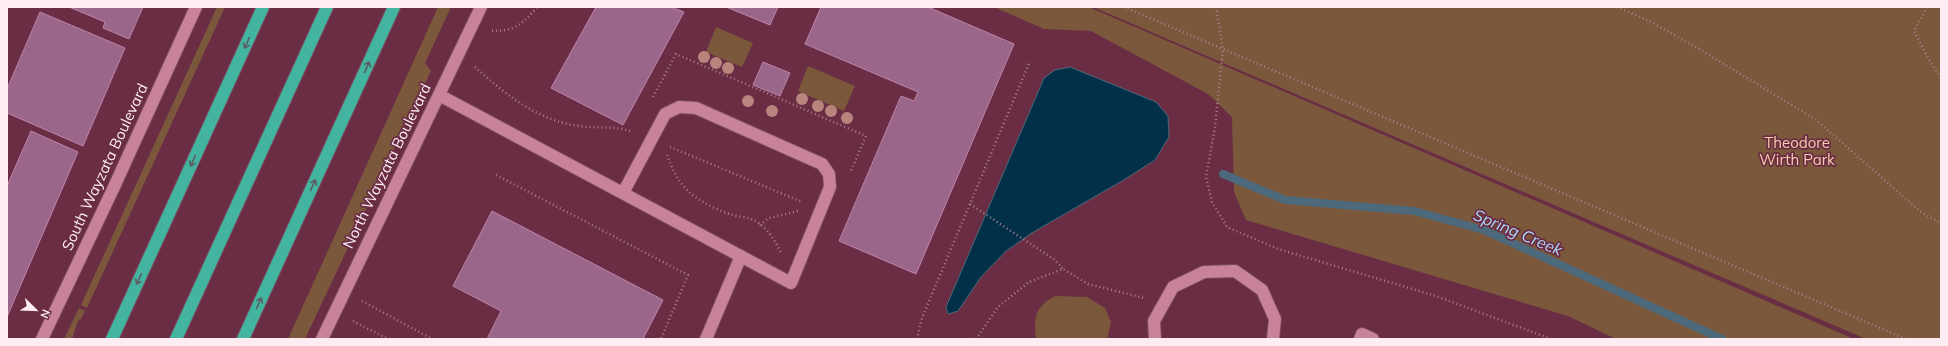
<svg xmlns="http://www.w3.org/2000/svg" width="1948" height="346" viewBox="0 0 1948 346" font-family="Mulish,sans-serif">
  <rect width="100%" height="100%" fill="#6a2d44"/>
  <path fill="#7b583c" d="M217,7H225L87,308L81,305Z
    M438,7H451L425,63L431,71L305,339H288Z
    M994,7H1089L1854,339H1616L1568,316L1246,220L1234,192L1232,117L1208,94L1091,31L1044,29Z
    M1093,7H1941V339H1866Z
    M716,27L753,43L742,67L706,52Z
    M808,66L855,86L844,111L798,91Z
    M1055,296L1087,297L1105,308L1111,322L1107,339H1036C1034,317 1034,308 1055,296Z
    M79,308L85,311L81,319L78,321L72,339H64Z"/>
  <path fill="#023049" stroke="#4d697c" d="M1070,67L1156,102L1168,116L1169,137L1155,160L1122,181L1030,234L1005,252L981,277L958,311L948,314L946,307L1044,78L1055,70Z"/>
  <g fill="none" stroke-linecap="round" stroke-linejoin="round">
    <path stroke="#4d697c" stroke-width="8" d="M1223,174L1285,200L1414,211L1484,230L1722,339"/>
  </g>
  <path fill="#9a678a" stroke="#be83ac" d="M69,7H143L129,39L103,28L105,22Z
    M596,7H671L684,12L623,125L551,88Z
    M726,7H778L770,25Z
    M821,7H928L1014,44L916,274L839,241L901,96L914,101L918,92L805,44Z
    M40,12L125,48L83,146L7,113V89Z
    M763,62L790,73L780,96L753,85Z
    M31,131L78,152L7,317V186Z
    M492,211L663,300L643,339H487L501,311L453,286Z"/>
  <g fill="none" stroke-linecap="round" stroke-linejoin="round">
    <defs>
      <path id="minor" d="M439,95L791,283L830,187L829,174L822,164L696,108L679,107L665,114L623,193
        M42,339L114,187L196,7
        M322,339L481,7
        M706,339L741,256
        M1155,339L1154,321L1173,287L1204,272L1235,271L1262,290L1275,319L1273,339
        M1360,339L1362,334L1373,339"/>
      <path id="highway" d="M112,339L263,7
        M176,339L327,7
        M243,339L394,7"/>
    </defs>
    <use href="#minor" stroke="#7a4b5e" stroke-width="14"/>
    <use href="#highway" stroke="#7a4b5e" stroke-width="14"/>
    <path stroke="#a97f8e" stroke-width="2.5" stroke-dasharray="1 3" stroke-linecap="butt" d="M1124,7L1223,49
      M1216,7L1223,49
      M1617,7L1651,22L1699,49L1815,119L1921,212L1941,223
      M1927,7L1914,31L1928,58L1941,78
      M492,31C515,31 523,24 537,7
      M475,67C505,94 538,121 579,126C598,129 615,125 633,132
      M653,97L676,54L866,136L850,173
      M670,147L802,202
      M667,155C672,168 678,182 689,192C701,202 718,211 733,215C739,217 746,217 751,219C766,225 775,240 781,253
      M496,175L688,275L661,339
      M970,204L1055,260L1063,269
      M760,225L769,218L798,211
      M362,301L432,339
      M353,321L388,339
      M917,339L922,318L1030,61
      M976,339L998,307L1029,282L1063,269L1088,284L1144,298
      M1551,339L1436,296L1278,249L1227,227L1212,202L1206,177L1215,127L1223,49L1906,339"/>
    <use href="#minor" stroke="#c98399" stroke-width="12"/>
    <use href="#highway" stroke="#42b4a0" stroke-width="12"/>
  </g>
  <g fill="#b8847d">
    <circle cx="704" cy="57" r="6"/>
    <circle cx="716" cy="63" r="6"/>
    <circle cx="728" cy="68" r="6"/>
    <circle cx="802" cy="99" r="6"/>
    <circle cx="748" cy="101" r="6"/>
    <circle cx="818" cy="106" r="6"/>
    <circle cx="772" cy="111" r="6"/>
    <circle cx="831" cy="111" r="6"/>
    <circle cx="847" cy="118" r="6"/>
  </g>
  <defs><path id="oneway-shaft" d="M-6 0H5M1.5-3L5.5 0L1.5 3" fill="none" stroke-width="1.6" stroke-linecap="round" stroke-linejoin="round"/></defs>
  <g stroke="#5c5c64">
    <use href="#oneway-shaft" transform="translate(247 43) rotate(114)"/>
    <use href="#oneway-shaft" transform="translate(367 67) rotate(-66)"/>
    <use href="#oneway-shaft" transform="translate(193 161) rotate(114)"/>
    <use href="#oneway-shaft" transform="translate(313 185) rotate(-66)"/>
    <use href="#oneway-shaft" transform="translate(139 279) rotate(115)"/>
    <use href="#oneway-shaft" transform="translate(259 303) rotate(-66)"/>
  </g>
  <g text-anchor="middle" stroke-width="3.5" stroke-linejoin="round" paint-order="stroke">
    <g font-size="15" fill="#f8ccab" stroke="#6a2d44">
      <text x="1797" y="148">Theodore<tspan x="1797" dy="17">Wirth Park</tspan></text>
    </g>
    <g font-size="15" fill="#fdedf2" stroke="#6a2d44">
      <text transform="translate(387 166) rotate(-64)" y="5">North Wayzata Boulevard</text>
      <text transform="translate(105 167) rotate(-65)" y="5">South Wayzata Boulevard</text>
    </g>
    <g font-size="16" font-style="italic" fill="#addbfc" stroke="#6a2d44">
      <text transform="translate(1518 232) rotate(23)" y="6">Spring Creek</text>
    </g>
  </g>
  <rect width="1948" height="346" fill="none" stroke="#fdedf2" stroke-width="16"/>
  <g transform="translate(36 310) rotate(113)" stroke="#6a2d44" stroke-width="3" paint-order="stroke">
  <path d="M0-3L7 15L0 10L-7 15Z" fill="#fdedf2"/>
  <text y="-6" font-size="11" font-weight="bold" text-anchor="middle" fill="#fdedf2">N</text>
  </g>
</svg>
